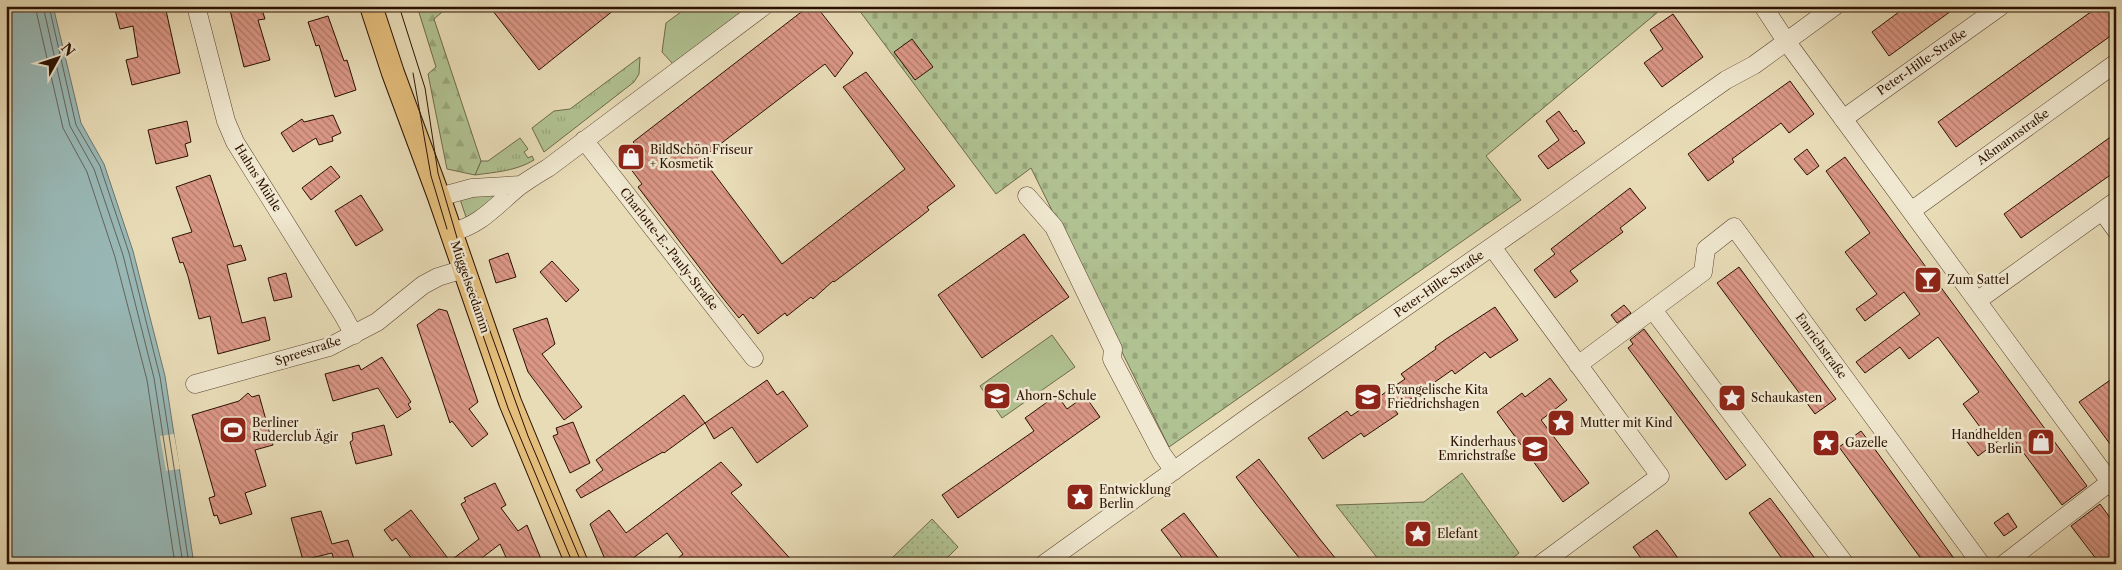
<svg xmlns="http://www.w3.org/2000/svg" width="2122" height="570" viewBox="0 0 2122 570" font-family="'Libre Caslon Text',serif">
  <defs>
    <pattern id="grass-tufts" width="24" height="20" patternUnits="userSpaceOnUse" patternTransform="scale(1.25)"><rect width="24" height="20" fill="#b1c292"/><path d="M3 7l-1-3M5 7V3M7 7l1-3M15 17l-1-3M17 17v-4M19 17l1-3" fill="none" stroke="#98a67c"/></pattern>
    <pattern id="forest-firs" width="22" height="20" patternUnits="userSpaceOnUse" patternTransform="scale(1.25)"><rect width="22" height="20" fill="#b1c292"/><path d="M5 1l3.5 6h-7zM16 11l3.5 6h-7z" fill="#98a67c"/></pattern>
    <pattern id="cemetery-stones" width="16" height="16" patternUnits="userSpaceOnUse" patternTransform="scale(1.25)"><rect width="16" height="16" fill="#b1c292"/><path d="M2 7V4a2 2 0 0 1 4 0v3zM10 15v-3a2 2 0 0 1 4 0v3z" fill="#98a67c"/></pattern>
    <pattern id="park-dots" width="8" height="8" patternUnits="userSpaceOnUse" patternTransform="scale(1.25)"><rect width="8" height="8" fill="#b1c292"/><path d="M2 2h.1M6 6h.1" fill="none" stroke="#98a67c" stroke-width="1.8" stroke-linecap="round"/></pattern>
    <pattern id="building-back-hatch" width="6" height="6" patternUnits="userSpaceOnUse" patternTransform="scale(1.25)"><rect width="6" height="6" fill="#db9786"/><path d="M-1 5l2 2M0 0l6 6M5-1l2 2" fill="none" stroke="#b27a6b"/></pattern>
  </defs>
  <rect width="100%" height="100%" fill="#e8dcb7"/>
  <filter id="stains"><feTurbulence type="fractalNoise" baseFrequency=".004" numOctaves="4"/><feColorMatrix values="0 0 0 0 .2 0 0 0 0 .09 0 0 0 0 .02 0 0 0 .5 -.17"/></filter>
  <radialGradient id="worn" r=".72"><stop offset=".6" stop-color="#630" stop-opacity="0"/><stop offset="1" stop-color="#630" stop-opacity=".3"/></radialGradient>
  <path fill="url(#grass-tufts)" stroke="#6e694a" d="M640,57L639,74L634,82L544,152L532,128L554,111L570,109Z
    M520,138L528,149L524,152L528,158L532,156L534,160C516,171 496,172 475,175L481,161H488Z
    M497,191L501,196L477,213L466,217L460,199Z"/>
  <path fill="url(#forest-firs)" stroke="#6e694a" d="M417,6H449L434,19L481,161L475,175L447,169L428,74L436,67Z"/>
  <path fill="url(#cemetery-stones)" stroke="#6e694a" d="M856,6H1665L1486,156L1521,200L1169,447L1031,168L996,194Z"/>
  <path fill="url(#park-dots)" stroke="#6e694a" d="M1462,473L1519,553L1505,564H1382L1336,505L1424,502Z
    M932,519L958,547L941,564H895L891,559Z"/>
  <path fill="#b1c292" stroke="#6e694a" d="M689,6H749L673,64L662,52L666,23Z
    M1052,335L1075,367L1002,418L980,386Z"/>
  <path fill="#99b9b7" stroke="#6d756e" d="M6,6H53L81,123L104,164L133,251L165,376L194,564H6Z"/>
  <path fill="#e8dcb7" d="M174,434L180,469L166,471L160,436Z"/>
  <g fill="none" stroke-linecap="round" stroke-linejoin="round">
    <path stroke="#62645c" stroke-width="1" d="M35,6L63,128L87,172L115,257L147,380L175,564
      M43,6L70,126L94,169L123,255L154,378L183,564
      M49,6L76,125L100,166L129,253L160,377L189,564"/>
  </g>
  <path fill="url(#building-back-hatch)" stroke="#2b1001" d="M114,6H165L180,73L132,85L126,60L138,57L133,26L120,29Z
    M229,6H261L265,19L258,20L270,60L244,67Z
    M489,6H619L539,70Z
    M809,6H816L853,53L835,77L825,64L702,158L782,264L905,169L843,87L866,72L955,186L927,207L929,210L919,218L834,282L833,281L813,299L811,297L787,316L785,313L758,334L743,314L739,318L722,297L638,187L642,184L621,156L636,145L633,142Z
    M1907,6H1958L1889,56L1872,32Z
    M2099,6H2116V32L1956,147L1938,122Z
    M1673,14L1703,57L1662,87L1644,63L1663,49L1650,30Z
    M328,16L344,61L347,60L356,90L335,97L319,45L316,46L308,22Z
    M912,39L933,67L915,80L894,52Z
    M1790,81L1814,114L1789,133L1781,123L1732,159L1734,162L1708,181L1688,154Z
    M1559,111L1574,132L1576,130L1585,143L1548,169L1538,156L1559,140L1546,121Z
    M333,115L341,133L332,137L333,141L319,145L316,138L293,152L281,133L302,119L304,122Z
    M187,121L191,142L185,144L188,156L156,164L148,130Z
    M2116,133V171L2021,238L2004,214Z
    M1807,149L1819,166L1807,175L1794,159Z
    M1845,157L2087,486L2062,505L2009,433L1978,456L1965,439L1980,427L1963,404L1979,392L1938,337L1909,359L1900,347L1865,373L1856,362L1920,314L1904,292L1865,321L1856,309L1877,294L1845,252L1870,233L1826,171Z
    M331,166L340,177L311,200L302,188Z
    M210,175L234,247L241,245L246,260L227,265L242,323L265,317L270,340L218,354L210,316L199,319L188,276L183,262L180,263L172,238L192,232L176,187Z
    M1630,188L1646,208L1620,228L1623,232L1570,271L1578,281L1555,298L1534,270L1555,254L1551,249Z
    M361,195L383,230L356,246L335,211Z
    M1024,234L1069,297L982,358L938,295Z
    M508,253L516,277L496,283L489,260Z
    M552,261L579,290L566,302L540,272Z
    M1739,267L1836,399L1815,414L1717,283Z
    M286,273L292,297L274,301L268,278Z
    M1624,305L1631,313L1617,323L1611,315Z
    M1495,307L1518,340L1490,358L1485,352L1455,374L1452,370L1395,410L1398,414L1364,437L1361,433L1323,459L1308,438L1347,411L1351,416L1405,379L1401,374L1436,349L1435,347L1446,339Z
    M439,309L447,311L478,402L469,409L488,434L472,447L452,421L450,423L417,325Z
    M547,318L555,344L542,354L582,407L564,420L528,372L513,329Z
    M1644,329L1746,465L1726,480L1628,348L1633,344L1630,340Z
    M382,357L411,402L408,404L411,409L397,418L378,388L333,401L325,374L359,365L361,370Z
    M2116,376V452L2079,402Z
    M1550,378L1567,400L1541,420L1589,483L1563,502L1497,412L1522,393L1525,397Z
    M767,380L777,395L783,391L808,426L757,463L732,427L714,439L705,423Z
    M248,393L252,397L259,395L273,445L255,450L266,486L245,493L252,514L220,524L217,515L214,516L209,498L215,496L192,415L239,401Z
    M684,395L705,423L664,453L663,452L581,498L576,490L603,470L596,460Z
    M1057,395L1067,409L1085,396L1100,417L958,518L942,495L1034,431L1025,418Z
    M573,422L590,463L570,473L553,436L558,434L556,428Z
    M384,425L392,455L356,464L350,442L353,440L352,433Z
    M1861,431L1874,448L1958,564H1925L1839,447Z
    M1259,459L1319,538L1340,564H1304L1256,504L1236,477Z
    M721,462L742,485L731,493L795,564H671L683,554L667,533L625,564H607L590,524L609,510L626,533Z
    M495,483L506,505L501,508L518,531L527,525L541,559L530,564H509L500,544L474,564H416L396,538L392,541L384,530L411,510L450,561L479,539L461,504L466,501L464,498Z
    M1770,498L1783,515L1819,564H1786L1749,513Z
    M2100,504L2116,526V564H2100L2071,526Z
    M321,511L332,544L348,540L354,559L335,564L332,553L303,560L291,518Z
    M1184,513L1223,564H1187L1161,530Z
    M2008,513L2017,527L2004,536L1994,523Z
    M1657,530L1670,547L1682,564H1645L1633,547Z"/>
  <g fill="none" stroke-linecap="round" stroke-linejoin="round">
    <defs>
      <path id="minor" d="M196,6L226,121L235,142L343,315L354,335
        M1763,6L1786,41L2116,490
        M1843,119L2001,6
        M584,140L754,358
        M1027,196L1054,227L1113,349L1112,359L1162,454L1174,471
        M439,197L472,188L521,185
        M1911,211L2116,63
        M2102,211L2116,230
        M451,232C481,226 498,203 521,185C530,179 539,173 548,168L764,6
        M1492,247L1660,476L1541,564
        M1977,301L2116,201
        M1653,310L1845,564
        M1578,365L1703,272L1706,249L1734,227L1981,564
        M195,384L329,347L377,322L423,285L438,277L464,269
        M1044,564L1254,413L1550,206L1675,116L1726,80L1754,65L1835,6
        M2004,564L2110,482"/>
      <path id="major" d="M371,6L393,73L439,197L510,402L577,564"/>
    </defs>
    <use href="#minor" stroke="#5a432e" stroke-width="19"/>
    <use href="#major" stroke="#2b1001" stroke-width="24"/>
    <use href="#minor" stroke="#f0e8d0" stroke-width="18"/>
    <use href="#major" stroke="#e4be7c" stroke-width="22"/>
    <path stroke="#2b1001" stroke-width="1" d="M399,6L425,88L438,173L460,248L528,436L582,564
      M413,73L431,176L447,229
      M457,260L508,408L573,564"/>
  </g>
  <defs>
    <symbol id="shop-square" viewBox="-11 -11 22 22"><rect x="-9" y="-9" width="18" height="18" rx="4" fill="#8f2418" stroke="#f0e8d0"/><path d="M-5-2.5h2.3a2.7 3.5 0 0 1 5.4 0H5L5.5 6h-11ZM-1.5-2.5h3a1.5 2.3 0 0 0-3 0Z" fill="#fff"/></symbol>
    <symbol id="bar-square" viewBox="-11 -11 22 22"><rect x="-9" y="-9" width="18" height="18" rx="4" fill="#8f2418" stroke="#f0e8d0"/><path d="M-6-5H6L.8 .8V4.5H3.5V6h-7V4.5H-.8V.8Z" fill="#fff"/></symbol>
    <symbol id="school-square" viewBox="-11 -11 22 22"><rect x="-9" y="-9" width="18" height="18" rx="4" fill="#8f2418" stroke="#f0e8d0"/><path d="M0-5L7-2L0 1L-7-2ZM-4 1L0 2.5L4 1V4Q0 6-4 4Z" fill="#fff"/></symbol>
    <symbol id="sight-square" viewBox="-11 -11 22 22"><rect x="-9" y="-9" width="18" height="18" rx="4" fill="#8f2418" stroke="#f0e8d0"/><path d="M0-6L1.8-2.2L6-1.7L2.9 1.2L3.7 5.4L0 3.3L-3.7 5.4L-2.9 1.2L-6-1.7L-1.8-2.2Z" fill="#fff"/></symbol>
    <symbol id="stadium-square" viewBox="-11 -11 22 22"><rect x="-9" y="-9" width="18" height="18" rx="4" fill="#8f2418" stroke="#f0e8d0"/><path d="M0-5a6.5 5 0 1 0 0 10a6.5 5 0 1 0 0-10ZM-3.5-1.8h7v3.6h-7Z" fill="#fff"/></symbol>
  </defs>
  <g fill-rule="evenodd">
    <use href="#shop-square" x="615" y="141" width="32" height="32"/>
    <use href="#bar-square" x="1912" y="264" width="32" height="32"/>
    <use href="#school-square" x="981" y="380" width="32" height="32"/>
    <use href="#school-square" x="1352" y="381" width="32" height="32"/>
    <use href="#sight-square" x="1716" y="382" width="32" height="32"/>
    <use href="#sight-square" x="1545" y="407" width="32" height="32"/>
    <use href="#stadium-square" x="217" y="414" width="32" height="32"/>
    <use href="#shop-square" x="2025" y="426" width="32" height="32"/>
    <use href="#sight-square" x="1810" y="427" width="32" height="32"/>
    <use href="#school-square" x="1519" y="433" width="32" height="32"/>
    <use href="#sight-square" x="1064" y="481" width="32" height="32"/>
    <use href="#sight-square" x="1402" y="518" width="32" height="32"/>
  </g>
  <g text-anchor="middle" stroke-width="5" stroke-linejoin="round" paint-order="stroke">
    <g font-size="12" fill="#2b1001" stroke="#f0e8d0">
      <text transform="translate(1922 62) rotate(-35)" y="4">Peter-Hille-Straße</text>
      <text transform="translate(2013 137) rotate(-36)" y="4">Aßmannstraße</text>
      <text transform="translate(258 178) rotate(58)" y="4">Hahns Mühle</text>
      <text transform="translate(669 249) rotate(52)" y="4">Charlotte-E.-Pauly-Straße</text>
      <text transform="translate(1439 284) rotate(-35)" y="4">Peter-Hille-Straße</text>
      <text transform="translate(470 287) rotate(71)" y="4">Müggelseedamm</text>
      <text transform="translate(1821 346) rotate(54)" y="4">Emrichstraße</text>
      <text transform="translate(308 351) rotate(-18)" y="4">Spreestraße</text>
    </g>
    <g font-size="12" fill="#2b1001" stroke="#f0e8d0" text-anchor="start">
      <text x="650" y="154">BildSchön Friseur<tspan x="650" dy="14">+ Kosmetik</tspan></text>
      <text x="1947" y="284">Zum Sattel</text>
      <text x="1387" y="394">Evangelische Kita<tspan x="1387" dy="14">Friedrichshagen</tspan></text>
      <text x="1016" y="400">Ahorn-Schule</text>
      <text x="1751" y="402">Schaukasten</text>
      <text x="252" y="427">Berliner<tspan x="252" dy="14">Ruderclub Ägir</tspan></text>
      <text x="1580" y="427">Mutter mit Kind</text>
      <text x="2022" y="439" text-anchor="end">Handhelden<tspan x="2022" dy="14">Berlin</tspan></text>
      <text x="1516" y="446" text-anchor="end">Kinderhaus<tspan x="1516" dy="14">Emrichstraße</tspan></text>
      <text x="1845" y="447">Gazelle</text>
      <text x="1099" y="494">Entwicklung<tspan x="1099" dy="14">Berlin</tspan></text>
      <text x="1437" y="538">Elefant</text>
    </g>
  </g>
  <rect width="2122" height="570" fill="none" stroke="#e8dcb7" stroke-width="25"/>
  <rect x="8" y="8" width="2107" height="555" fill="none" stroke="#2b1001" stroke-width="2.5"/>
  <rect x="12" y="12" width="2097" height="545" fill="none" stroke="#2b1001"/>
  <g transform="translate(58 58) rotate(50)" stroke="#f0e8d0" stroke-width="4" paint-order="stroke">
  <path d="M0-4L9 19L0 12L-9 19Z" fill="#2b1001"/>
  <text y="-8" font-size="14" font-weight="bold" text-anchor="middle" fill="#2b1001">N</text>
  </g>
  <rect width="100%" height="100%" filter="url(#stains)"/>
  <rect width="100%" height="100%" fill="url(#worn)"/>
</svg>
